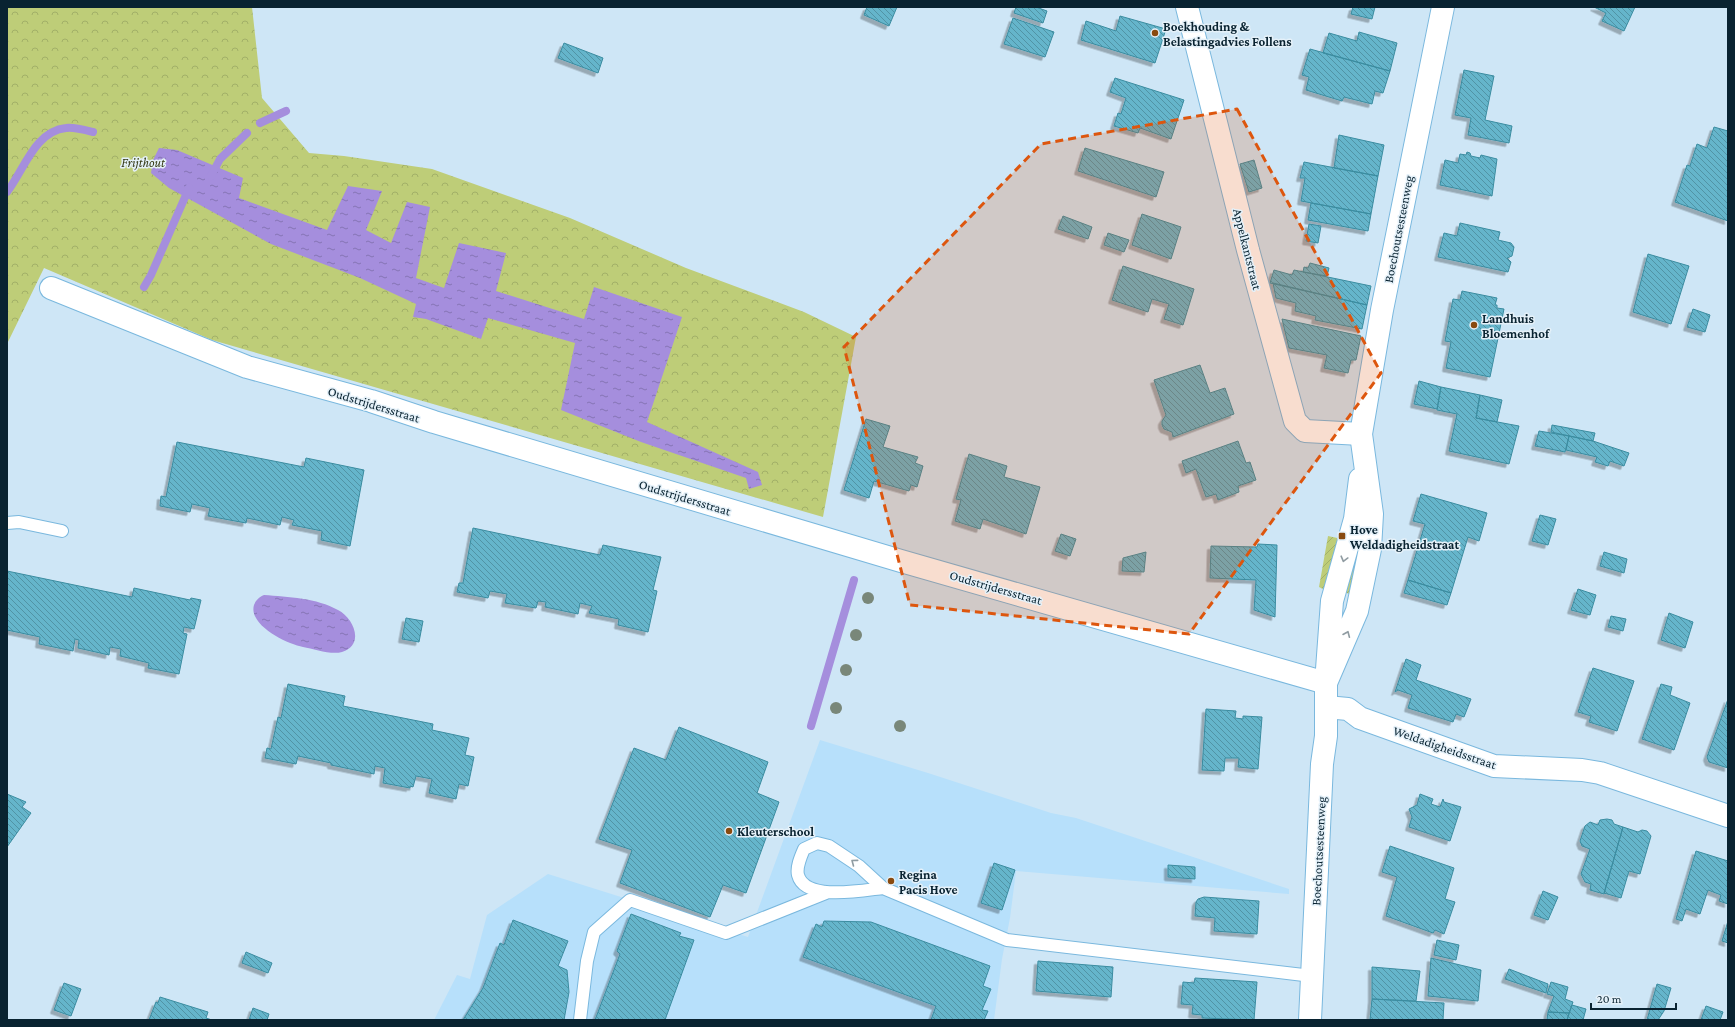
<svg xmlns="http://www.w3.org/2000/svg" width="1735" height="1027" viewBox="0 0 1735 1027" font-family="'Crimson Pro',serif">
  <defs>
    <pattern id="park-crowns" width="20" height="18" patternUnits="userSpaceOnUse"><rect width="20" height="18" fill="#becd78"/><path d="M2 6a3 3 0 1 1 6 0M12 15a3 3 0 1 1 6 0" fill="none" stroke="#a2b068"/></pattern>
    <pattern id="garden-furrows" width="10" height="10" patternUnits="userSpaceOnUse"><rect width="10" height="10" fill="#becd78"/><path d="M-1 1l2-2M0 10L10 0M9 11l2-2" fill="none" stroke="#a2b068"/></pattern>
    <pattern id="water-ripples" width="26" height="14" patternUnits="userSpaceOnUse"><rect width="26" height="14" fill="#a58edd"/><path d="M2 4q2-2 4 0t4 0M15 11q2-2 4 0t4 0" fill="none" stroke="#8574b4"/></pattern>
    <pattern id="building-back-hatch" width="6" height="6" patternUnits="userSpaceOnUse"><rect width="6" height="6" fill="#65b5cb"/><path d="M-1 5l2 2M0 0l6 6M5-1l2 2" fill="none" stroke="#5193a5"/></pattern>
    <filter id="shadow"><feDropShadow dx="-3.5" dy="3.5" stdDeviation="0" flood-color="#0004"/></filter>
  </defs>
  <rect width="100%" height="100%" fill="#cee6f6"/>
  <path fill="#b7e0fb" d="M820,740L928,773L1051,813L1076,818L1289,889V894L1016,871L1010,918L1002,959L994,1020H434L457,975L470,979L487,915L548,874L748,937Z"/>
  <path fill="url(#park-crowns)" d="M7,7H252L262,98L309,153L344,156L432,169L570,218L686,268L804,312L856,337L823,517L212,340L44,268L7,344Z"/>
  <path fill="url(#garden-furrows)" d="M1361,525H1365L1352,595L1344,592Z
    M1328,536L1342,539L1327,591L1319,587Z"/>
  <path fill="url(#water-ripples)" d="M159,148L177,150L243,178L239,198L327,230L348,186L382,191L366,230L391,243L407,202L430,207L416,278L444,288L459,243L506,253L496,291L584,319L594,287L682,317L647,422L758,472L762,485L749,489L746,478L641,442L561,410L575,343L488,318L481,339L426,319L413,317L416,304L360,278L271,244L169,188L151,173L153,160Z
    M264,595C288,597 317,598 338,610C354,618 365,645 342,652C331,655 314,649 303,647C287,644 248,625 254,605C256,600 259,597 264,595Z"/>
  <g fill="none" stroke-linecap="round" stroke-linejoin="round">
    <path stroke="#a58edd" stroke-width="8" d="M260,123L286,111
      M211,176L220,159L247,133
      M7,192C24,170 35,131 66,128C74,127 85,130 93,132
      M144,287L151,275L189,188
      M811,726L854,580"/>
  </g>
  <path fill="url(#building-back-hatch)" stroke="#3a8ca0" filter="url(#shadow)" d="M867,7H897L889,26L864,15Z
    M1016,7H1036L1047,11L1043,23L1014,13Z
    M1353,7H1375L1372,19L1351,14Z
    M1594,7H1635L1624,31L1602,21L1606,13Z
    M1120,16L1166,29L1155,63L1081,40L1086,21L1116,31Z
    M1013,18L1054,32L1045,57L1004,44Z
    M1359,32L1397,43L1390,71L1323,53L1329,33L1357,41Z
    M564,43L603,58L598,73L558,58Z
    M1310,49L1390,71L1383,93L1375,91L1372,104L1344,97L1342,101L1306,90L1309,77L1302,75Z
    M1464,70L1494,76L1485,120L1512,126L1509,143L1468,135L1471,118L1455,115Z
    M1115,78L1184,100L1171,139L1140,128L1138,133L1114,126L1118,113L1121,114L1126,98L1110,92Z
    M1714,127L1728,131V221L1675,202L1687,165L1690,166L1697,144L1707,148Z
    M1339,135L1384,145L1378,176L1334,168Z
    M1085,148L1164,172L1156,197L1078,171Z
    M1467,152L1470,153L1471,156L1480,158L1481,155L1497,159L1492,196L1440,185L1445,160L1458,163L1460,154L1466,155Z
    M1254,160L1262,188L1249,192L1240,164Z
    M1304,162L1378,176L1371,214L1301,201L1305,178H1300Z
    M1311,203L1371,214L1368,231L1308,220Z
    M1142,214L1181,227L1171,259L1132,245Z
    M1063,216L1092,227L1088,239L1058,229Z
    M1460,223L1500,232L1498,240L1511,243L1514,247L1512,256L1507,258L1511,262L1508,272L1438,257L1444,233L1457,236Z
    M1309,224L1321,226L1318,243L1306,241Z
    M1108,233L1129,240L1124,252L1104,245Z
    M1648,254L1689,266L1671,324L1633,312Z
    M1310,263L1329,268L1327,276L1303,272L1304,267L1308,268Z
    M1123,266L1194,289L1183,325L1164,319L1169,304L1152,299L1148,312L1112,300Z
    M1274,270L1292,275L1294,270L1371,286L1367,305L1270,283Z
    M1273,283L1367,305L1362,329L1315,320L1316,316L1295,311L1296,303L1276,298Z
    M1462,291L1497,298L1495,305H1497V308L1504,309L1490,377L1446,368L1451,342L1445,341L1453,299L1460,300Z
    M1693,309L1710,315L1705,332L1687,327Z
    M1282,319L1361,336L1356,360H1351L1348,373L1324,368L1327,355L1289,348Z
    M1200,365L1210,393L1225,388L1234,414L1173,437L1172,432L1164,429L1162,425V421L1166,415L1154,380Z
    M1419,381L1441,387L1437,409L1414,404Z
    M1441,387L1480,395L1476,418L1519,426L1509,464L1449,451L1457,414L1437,410Z
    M1480,395L1502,400L1497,422L1476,418Z
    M866,419L890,426L883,447L918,457L915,463L923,466L917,487L911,485L909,491L874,481L869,498L844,490Z
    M1552,425L1595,433L1593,441L1551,432Z
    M1539,431L1569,436L1565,452L1535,446Z
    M1569,436L1593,441L1629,453L1624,466L1610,461L1608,466L1595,462L1597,457L1566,450Z
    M1238,441L1246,463L1250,462L1256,480L1238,486L1239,492L1218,500L1216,494L1206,497L1196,469L1186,473L1182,461Z
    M177,442L304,467L306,458L364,470L350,546L321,540L322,531L292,525L294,520L282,517L280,525L247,518L246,523L208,516L210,508L192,504L190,512L160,506L161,496L166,497Z
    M969,454L1007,466L1004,477L1040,487L1026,534L983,519L980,529L955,521L961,500L956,499Z
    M1421,494L1487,513L1479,541L1468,537L1451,593L1408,580L1425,524L1413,521Z
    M1540,515L1556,519L1548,545L1532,541Z
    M473,528L600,555L603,545L661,557L653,590L657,591L648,632L618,625L619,619L589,613L592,606L580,603L578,614L545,607L546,602L538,601L536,608L505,603L507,594L490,591L488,598L457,592L459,583H463Z
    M1061,534L1076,539L1070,556L1055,551Z
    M1258,544L1277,545L1275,617L1254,610L1256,580L1210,578L1211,546L1257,547Z
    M1146,552L1144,572L1122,571L1123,558Z
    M1604,552L1627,559L1624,573L1600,566Z
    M7,571L132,597L134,588L190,600L191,598L201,600L194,629L184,627L183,633L187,634L179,674L148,668L149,663L120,656L121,649L110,647L109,655L78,648L79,640L75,639L73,651L39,644L40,637L7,630Z
    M1408,580L1451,593L1447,605L1404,593Z
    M1578,589L1596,595L1590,615L1571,610Z
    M1669,613L1693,622L1685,648L1661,640Z
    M1611,616L1626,619L1623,631L1608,627Z
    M406,618L423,621L419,642L402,639Z
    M1406,659L1421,665L1416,680L1471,699L1464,717L1456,714L1453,722L1408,708L1412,695L1398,690L1395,692Z
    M1593,668L1634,681L1617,731L1589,722L1591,716L1578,712Z
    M288,684L345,696L343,706L433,724L432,730L469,738L465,755L474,757L468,786L459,784L456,799L429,793L432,779L416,776L413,787L410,786V788L383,783L385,768L375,766L374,774L331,765V763L298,756L296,764L265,758L267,748L271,749L278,717L281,718Z
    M1661,684L1672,687L1670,695L1690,703L1674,750L1642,739Z
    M1728,699V768L1709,762L1707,757Z
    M1206,709L1236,711L1235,718L1243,719V716L1262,717L1258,769L1238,767L1239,758H1225L1224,771L1202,770Z
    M679,727L768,762L757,793L779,802L746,893L723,885L710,917L620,883L632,850L599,839L634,748L666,760Z
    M7,794L26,802L22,807L31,813L7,847Z
    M1420,794L1433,799L1431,804L1440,807L1443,799L1444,802L1461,807L1450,841L1409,827L1412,817L1409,809L1417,805Z
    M1607,819L1612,820L1614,824L1623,827L1604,894L1590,890L1591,884L1585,882L1581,874L1590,849L1582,846L1580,841L1585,826L1590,822L1598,825L1600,820Z
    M1623,827L1638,832L1642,830L1647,831L1651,836L1640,874L1629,871L1621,898L1604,893Z
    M1390,846L1454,868L1445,899L1455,902L1444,934L1435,930L1433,933L1386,916L1397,877L1382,872Z
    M1696,851L1728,861V904L1719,901L1721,895L1708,890L1700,914L1686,909L1682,921L1676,919Z
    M994,863L1015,870L1002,910L981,903Z
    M1168,865L1195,867V879L1168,877Z
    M1543,891L1558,897L1548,920L1534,915Z
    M1204,897L1259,901L1257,934L1214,931L1215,918L1195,916L1196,902L1198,899Z
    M631,914L681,933L679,936L694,940L665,1020H595L620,954L617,951Z
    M513,920L568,941L558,966L567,970L569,992L564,1020H463L483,988L500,943L504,945Z
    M824,921L871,922L990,966L983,986L991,989L982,1010L988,1011L984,1020H931L936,1006L803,957L816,924L822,927Z
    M1728,921V943L1722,941Z
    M1437,940L1459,945L1456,960L1434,955Z
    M246,952L272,963L268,973L242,963Z
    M1431,958L1481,970L1478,1001L1428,996Z
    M1038,961L1113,967L1111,997L1036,991Z
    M1372,967L1420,971L1416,1001L1372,999Z
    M1509,969L1548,984L1546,993L1505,979Z
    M1195,978L1257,982L1254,1020L1202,1018V1015L1192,1014L1193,1005L1181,1004L1183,982L1194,983Z
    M1551,982L1568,987L1565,999L1573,1002L1569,1013L1548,1012L1554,996L1547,994Z
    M64,983L81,989L71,1016L54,1010Z
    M1657,984L1671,988L1664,1011L1658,1020H1647Z
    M160,997L208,1012L206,1018L212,1020H149L156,1002L158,1003Z
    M1372,999L1444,1003L1443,1020H1370Z
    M1572,1005L1586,1009L1583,1020H1567Z
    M1706,1006L1723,1012L1720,1020H1701Z
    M253,1008L269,1014L267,1020H249Z
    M1548,1012L1569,1013L1567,1020H1547Z"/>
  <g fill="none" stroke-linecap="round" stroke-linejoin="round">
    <defs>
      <path id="lane" d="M7,523L19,522L62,531
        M883,888C864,890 805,902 798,875C796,867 801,856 804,849L817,843L829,846L859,866L883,888L1007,940L1312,976
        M580,1020L587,961L594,932L630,900L726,933L826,893"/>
      <path id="street" d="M1187,7L1248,250L1295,421L1305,431L1361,434
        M51,288L247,367L371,401L434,422L901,561L1326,683
        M1326,707L1348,709L1360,718L1494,766L1582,770L1600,773L1728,816"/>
      <path id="secondary" d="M1326,683L1357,611L1370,549L1372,514L1361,434L1382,310L1443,7
        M1310,1020L1322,764L1326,736V683L1332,601L1355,519L1360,479"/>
    </defs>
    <use href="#lane" stroke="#7ab8de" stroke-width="14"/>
    <use href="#street" stroke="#7ab8de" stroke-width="24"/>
    <use href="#secondary" stroke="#7ab8de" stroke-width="24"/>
    <use href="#lane" stroke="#fff" stroke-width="12"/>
    <use href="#street" stroke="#fff" stroke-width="22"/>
    <use href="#secondary" stroke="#fff" stroke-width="22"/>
  </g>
  <g fill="#798779">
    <circle cx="868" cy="598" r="6"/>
    <circle cx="856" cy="635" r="6"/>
    <circle cx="846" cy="670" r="6"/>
    <circle cx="836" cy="708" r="6"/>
    <circle cx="900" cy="726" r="6"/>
  </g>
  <defs><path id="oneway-chevron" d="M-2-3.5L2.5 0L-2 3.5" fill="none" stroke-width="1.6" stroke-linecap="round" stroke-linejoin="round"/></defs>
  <g stroke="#909ca2">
    <use href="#oneway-chevron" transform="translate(1344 559) rotate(105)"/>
    <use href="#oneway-chevron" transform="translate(1347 634) rotate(-67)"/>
    <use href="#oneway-chevron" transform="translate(854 862) rotate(-143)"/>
  </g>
  <path fill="#dd560e" fill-opacity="0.2" stroke="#dd560e" stroke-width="3" stroke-dasharray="8 5" stroke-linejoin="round" d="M1237,109L1381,373L1189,634L910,605L844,347L1041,144Z"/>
  <g fill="#894a0f" stroke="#e5f1f9" stroke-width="1.5">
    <circle cx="1155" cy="33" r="4"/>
    <circle cx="1474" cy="325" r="4"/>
    <rect x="1338" y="532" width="8" height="8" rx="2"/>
    <circle cx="729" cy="831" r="4"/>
    <circle cx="891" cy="881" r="4"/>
  </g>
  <g text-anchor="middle" stroke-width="3" stroke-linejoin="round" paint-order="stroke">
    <g font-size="13" font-weight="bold" fill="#092331" stroke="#e5f1f9" text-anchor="start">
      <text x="1163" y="31">Boekhouding &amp;<tspan x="1163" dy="15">Belastingadvies Follens</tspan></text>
      <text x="1482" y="323">Landhuis<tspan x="1482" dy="15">Bloemenhof</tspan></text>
      <text x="1350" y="534">Hove<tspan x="1350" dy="15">Weldadigheidstraat</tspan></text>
      <text x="737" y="836">Kleuterschool</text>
      <text x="899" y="879">Regina<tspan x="899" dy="15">Pacis Hove</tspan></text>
    </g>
    <g font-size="13" font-style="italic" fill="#333913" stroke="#e5f1f9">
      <text x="143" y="167">Frijthout</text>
    </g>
    <g font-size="13" fill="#092331" stroke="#e5f1f9">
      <text transform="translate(1398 229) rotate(-79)" y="5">Boechoutsesteenweg</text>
      <text transform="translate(1248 249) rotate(76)" y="5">Appelkantstraat</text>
      <text transform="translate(374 404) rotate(17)" y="5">Oudstrijdersstraat</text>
      <text transform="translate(685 497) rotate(17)" y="5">Oudstrijdersstraat</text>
      <text transform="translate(996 587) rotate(16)" y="5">Oudstrijdersstraat</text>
      <text transform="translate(1445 747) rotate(19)" y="5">Weldadigheidsstraat</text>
      <text transform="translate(1318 851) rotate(-87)" y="5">Boechoutsesteenweg</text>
    </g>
  </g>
  <rect width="1735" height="1027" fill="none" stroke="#092331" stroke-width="16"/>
  <path d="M1591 1003v6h85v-6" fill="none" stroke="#092331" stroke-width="2"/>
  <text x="1597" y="1003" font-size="12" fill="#092331" stroke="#e5f1f9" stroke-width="3" paint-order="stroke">20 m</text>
</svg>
